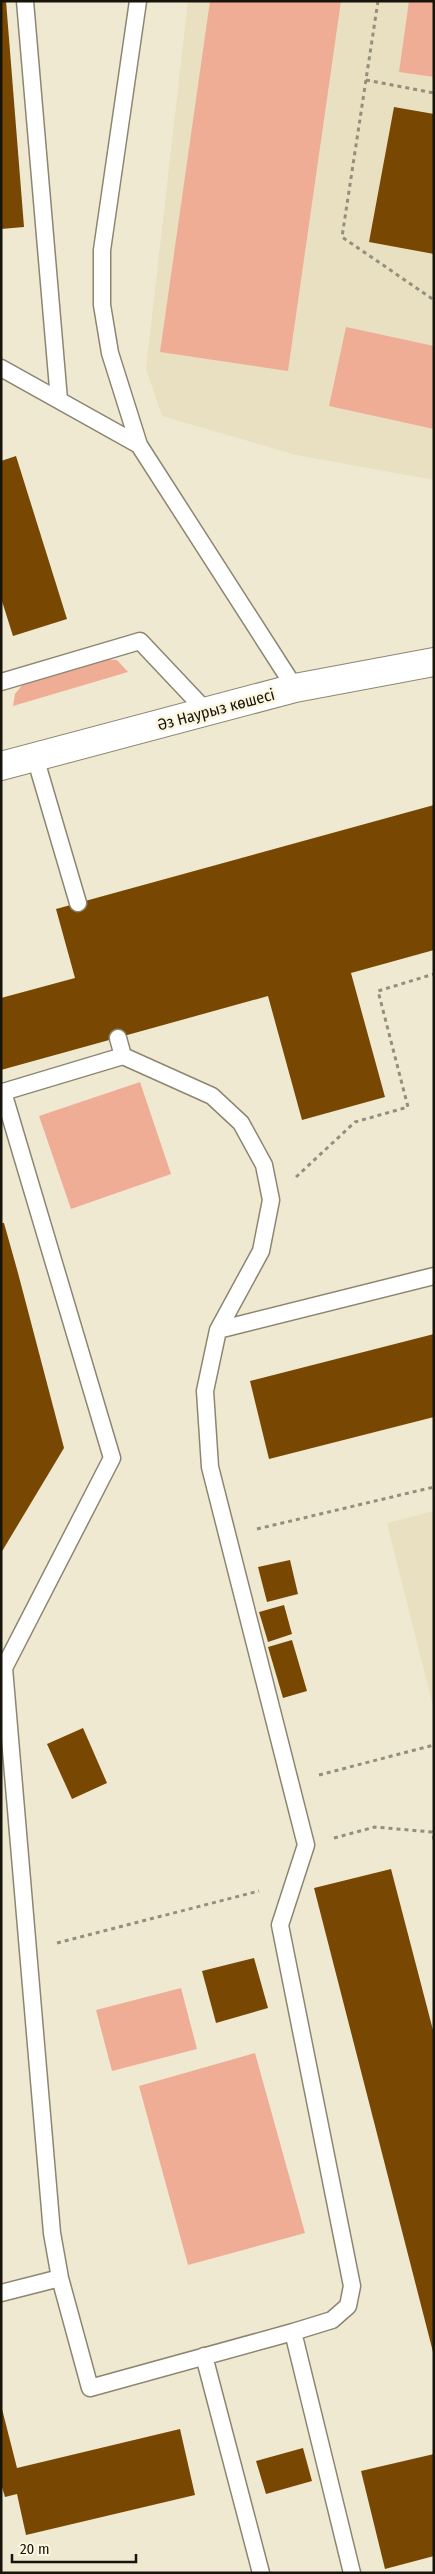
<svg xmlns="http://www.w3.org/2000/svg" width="435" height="2574" viewBox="0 0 435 2574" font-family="'Fira Sans Condensed',sans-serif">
  <rect width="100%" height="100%" fill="#efe9d2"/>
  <path fill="#e8e0c1" d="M188,1H434V480L296,455L162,416L146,369Z
    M434,1511V1710L387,1523Z"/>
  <path fill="#f0ad96" d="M210,1H341L288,371L160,352Z
    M409,1H434V77L399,72Z
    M346,327L434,346V429L329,406Z
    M100,659L117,660L128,672L13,706L15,694L23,684Z
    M140,1082L171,1174L71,1209L39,1116Z
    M181,1988L197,2049L112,2071L96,2010Z
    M255,2053L305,2233L188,2265L139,2086Z"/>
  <path fill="#784803" d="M1,1H6L24,227L1,229Z
    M394,107L434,114V254L369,242Z
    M16,456L67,619L13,636L1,598V461Z
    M434,805V950L351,973L385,1097L302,1120L268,996L1,1070V998L75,978L56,909Z
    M1,1223H4L18,1273L64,1448L1,1553Z
    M434,1334V1417L269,1459L250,1381Z
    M290,1560L298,1594L267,1602L258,1567Z
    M284,1605L292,1634L268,1642L259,1612Z
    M292,1640L307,1691L283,1698L268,1647Z
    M83,1728L107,1783L72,1799L47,1744Z
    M391,1869L434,2034L433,2352L314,1888Z
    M254,1958L268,2008L216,2023L202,1971Z
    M1,2405L17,2468L180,2429L195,2495L26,2535L17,2494L5,2497L1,2484Z
    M303,2448L312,2481L266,2494L256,2461Z
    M434,2454V2556L385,2569L361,2471Z"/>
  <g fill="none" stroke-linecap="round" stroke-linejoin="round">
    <defs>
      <path id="lane" d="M25,1L59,400
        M138,1L102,250V305L110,353L139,445
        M1,368L139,445L295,688
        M1,682L140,641L207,712
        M35,757L78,903
        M118,1038L123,1056L212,1096L241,1123L264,1165L271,1200L261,1251L218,1330L205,1391L210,1467L306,1845L280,1925L352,2286L348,2306L332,2320L293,2332
        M123,1056L3,1092L112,1458L4,1668L52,2233L60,2278L90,2388L293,2332L352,2573
        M218,1330L434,1276
        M1,2293L60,2278
        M204,2356L261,2573"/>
      <path id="secondary" d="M1,766L295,688L434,662"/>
    </defs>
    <use href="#lane" stroke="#8c8671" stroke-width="19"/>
    <use href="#secondary" stroke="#8c8671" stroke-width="30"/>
    <path stroke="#938f7e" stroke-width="3" stroke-dasharray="4 4" stroke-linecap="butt" d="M378,1L342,237L434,300
      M366,80L434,93
      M296,1177L355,1122L408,1107L378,991L434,974
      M257,1529L434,1487
      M319,1775L434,1745
      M334,1838L375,1827L432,1832L434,1839
      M57,1943L259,1891"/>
    <use href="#lane" stroke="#fff" stroke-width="16"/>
    <use href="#secondary" stroke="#fff" stroke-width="28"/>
  </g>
  <g text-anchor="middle" stroke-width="5" stroke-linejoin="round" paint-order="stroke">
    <g font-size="16" fill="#16140b" stroke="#fdf6df">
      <text transform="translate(216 709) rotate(-15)" y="6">Әз Наурыз көшесі</text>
    </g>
  </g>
  <rect width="435" height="2574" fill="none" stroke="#16140b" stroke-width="5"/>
  <path d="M12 2554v8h124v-8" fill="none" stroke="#16140b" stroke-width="2.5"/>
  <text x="20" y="2554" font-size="15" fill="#16140b" stroke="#fdf6df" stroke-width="4" paint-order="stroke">20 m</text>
</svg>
